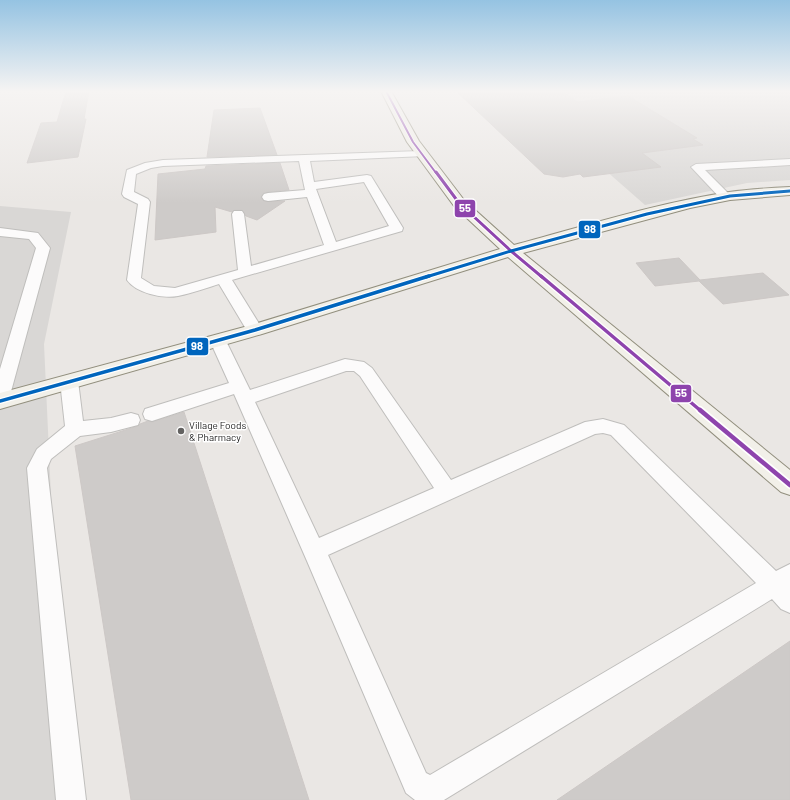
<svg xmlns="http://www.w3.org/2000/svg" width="790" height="800" viewBox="0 0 790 800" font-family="Barlow,sans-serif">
  <rect width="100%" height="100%" fill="#eae7e4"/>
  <path fill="#d9d7d5" d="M515,91H790V180L747,183L645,205Z
    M0,206L71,212L44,344L65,800H0Z"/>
  <path fill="#cecbc9" stroke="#cdc8c6" d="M66,91H89L84,119H86L78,157L27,163L41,123L57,122Z
    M456,91H562L577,102L628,96L697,138L693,139L703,145L642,153L661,167L583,177L580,174L563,177L544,174Z
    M260,108L277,155L207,157L214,110Z
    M280,163L289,190L263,193L261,198L264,201H285L257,220L246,216L242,210H234L232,212L215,207L216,232L155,240L158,174L205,169L206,166Z
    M679,258L700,280L763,273L789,295L723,304L699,281L655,286L636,263Z
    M184,412L309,800H131L75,446L138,426L140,424L148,421L152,422Z
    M790,641V800H557Z"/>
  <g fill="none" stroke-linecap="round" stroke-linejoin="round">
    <defs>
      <path id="lane" d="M421,151L426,154L425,156L310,161L314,182L367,175L371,176L403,228L402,231L232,280L263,330L261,334L255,335L249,334L219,284C206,288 192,293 178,296C163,299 136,293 127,280L138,204L124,197L122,194L127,170L145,163L163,160ZM299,161L305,190L268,193L264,194L262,197L264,200L268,201L307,197L324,245L251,266L244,214L242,211H234L232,214L238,270L175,288L154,286L141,278L150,202L148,199L134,192L136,174L151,168L163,166ZM364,182L389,226L336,242L316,189Z
        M790,159V165L705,170L732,197L730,200H722L691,167L696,164Z
        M0,228L38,233L50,248L9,399L6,404L0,405V369L36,248L29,239L0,236Z
        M218,336L224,337L226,341L250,390L345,359L364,362L372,368L451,480L585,422L603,419L624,425L776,571L790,564V613L781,609L772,599L444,800H415L406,793L307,561L234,394L152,421L145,419L143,414L145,409L229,383L210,341L212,337ZM346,371H354L360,376L434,488L319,538L255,402ZM603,433L611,435L756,583L430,775L426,773L328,555L595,434Z
        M69,375L75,377L78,381L83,421L111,418L131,413L138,415L140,420L138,425L111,432L80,436L51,459L47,468L86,800H56L27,468L37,449L65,426L60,381L63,377Z"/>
      <path id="secondary" d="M381,91H391L419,141L464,200L514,245C585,226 657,203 729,192C749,189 770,188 790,187V195L730,200L690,208L523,253L790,470V495L781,492L508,257L262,334L0,409V393L248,326L500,249L454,206L407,142Z"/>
    </defs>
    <use href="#lane" stroke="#bfbebc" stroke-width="2"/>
    <use href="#secondary" stroke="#928f7e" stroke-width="2"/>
    <use href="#lane" fill="#fcfbfb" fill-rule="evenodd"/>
    <use href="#secondary" fill="#f2f0e9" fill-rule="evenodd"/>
    <defs>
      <path id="bus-1-far3" d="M386,91L413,142L436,173"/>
      <path id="bus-1-far2" d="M436,172L459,203L511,251L542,277"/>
      <path id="bus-1-far1" d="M541,276L701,411"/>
      <path id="bus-1" d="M700,410L790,485"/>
      <path id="bus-2-far1" d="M426,277L511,251L647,214L730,196L790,191"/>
      <path id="bus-2" d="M0,401L255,330L429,276"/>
    </defs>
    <use href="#bus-1-far3" stroke="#fff" stroke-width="3.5"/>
    <use href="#bus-1-far2" stroke="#fff" stroke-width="5"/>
    <use href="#bus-1-far1" stroke="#fff" stroke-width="6"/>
    <use href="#bus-1" stroke="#fff" stroke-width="8"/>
    <use href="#bus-2-far1" stroke="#fff" stroke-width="5"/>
    <use href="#bus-2" stroke="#fff" stroke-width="6"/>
    <use href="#bus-1-far3" stroke="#8e44ad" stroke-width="2"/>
    <use href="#bus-1-far2" stroke="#8e44ad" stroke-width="3"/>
    <use href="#bus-1-far1" stroke="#8e44ad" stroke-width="3.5"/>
    <use href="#bus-1" stroke="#8e44ad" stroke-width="4.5"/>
    <use href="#bus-2-far1" stroke="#0065bd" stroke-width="3"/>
    <use href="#bus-2" stroke="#0065bd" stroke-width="3.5"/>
  </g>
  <linearGradient id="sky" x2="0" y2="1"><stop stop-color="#95c3e2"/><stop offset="0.45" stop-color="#f6f4f3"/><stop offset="1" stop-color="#f6f4f3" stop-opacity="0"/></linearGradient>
  <rect width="790" height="203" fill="url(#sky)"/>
  <circle fill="#636261" stroke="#fff" stroke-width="1.5" cx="181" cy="431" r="4"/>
  <g text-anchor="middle" stroke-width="3" stroke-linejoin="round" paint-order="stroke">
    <g font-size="10" fill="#1b1b1b" stroke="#fff" text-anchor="start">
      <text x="189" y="429">Village Foods<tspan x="189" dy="12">&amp; Pharmacy</tspan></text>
    </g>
  </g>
  <g stroke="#fff" stroke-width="1.5">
    <rect x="454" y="199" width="22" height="19" rx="4" fill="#8e44ad"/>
    <rect x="578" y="220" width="23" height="19" rx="4" fill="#0065bd"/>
    <rect x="186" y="337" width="23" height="19" rx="4" fill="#0065bd"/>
    <rect x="670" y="384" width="22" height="19" rx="4" fill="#8e44ad"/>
  </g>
  <g font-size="11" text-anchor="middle" font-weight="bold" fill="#fff">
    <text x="465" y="212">55</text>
    <text x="590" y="233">98</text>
    <text x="197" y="350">98</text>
    <text x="681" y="397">55</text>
  </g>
</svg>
